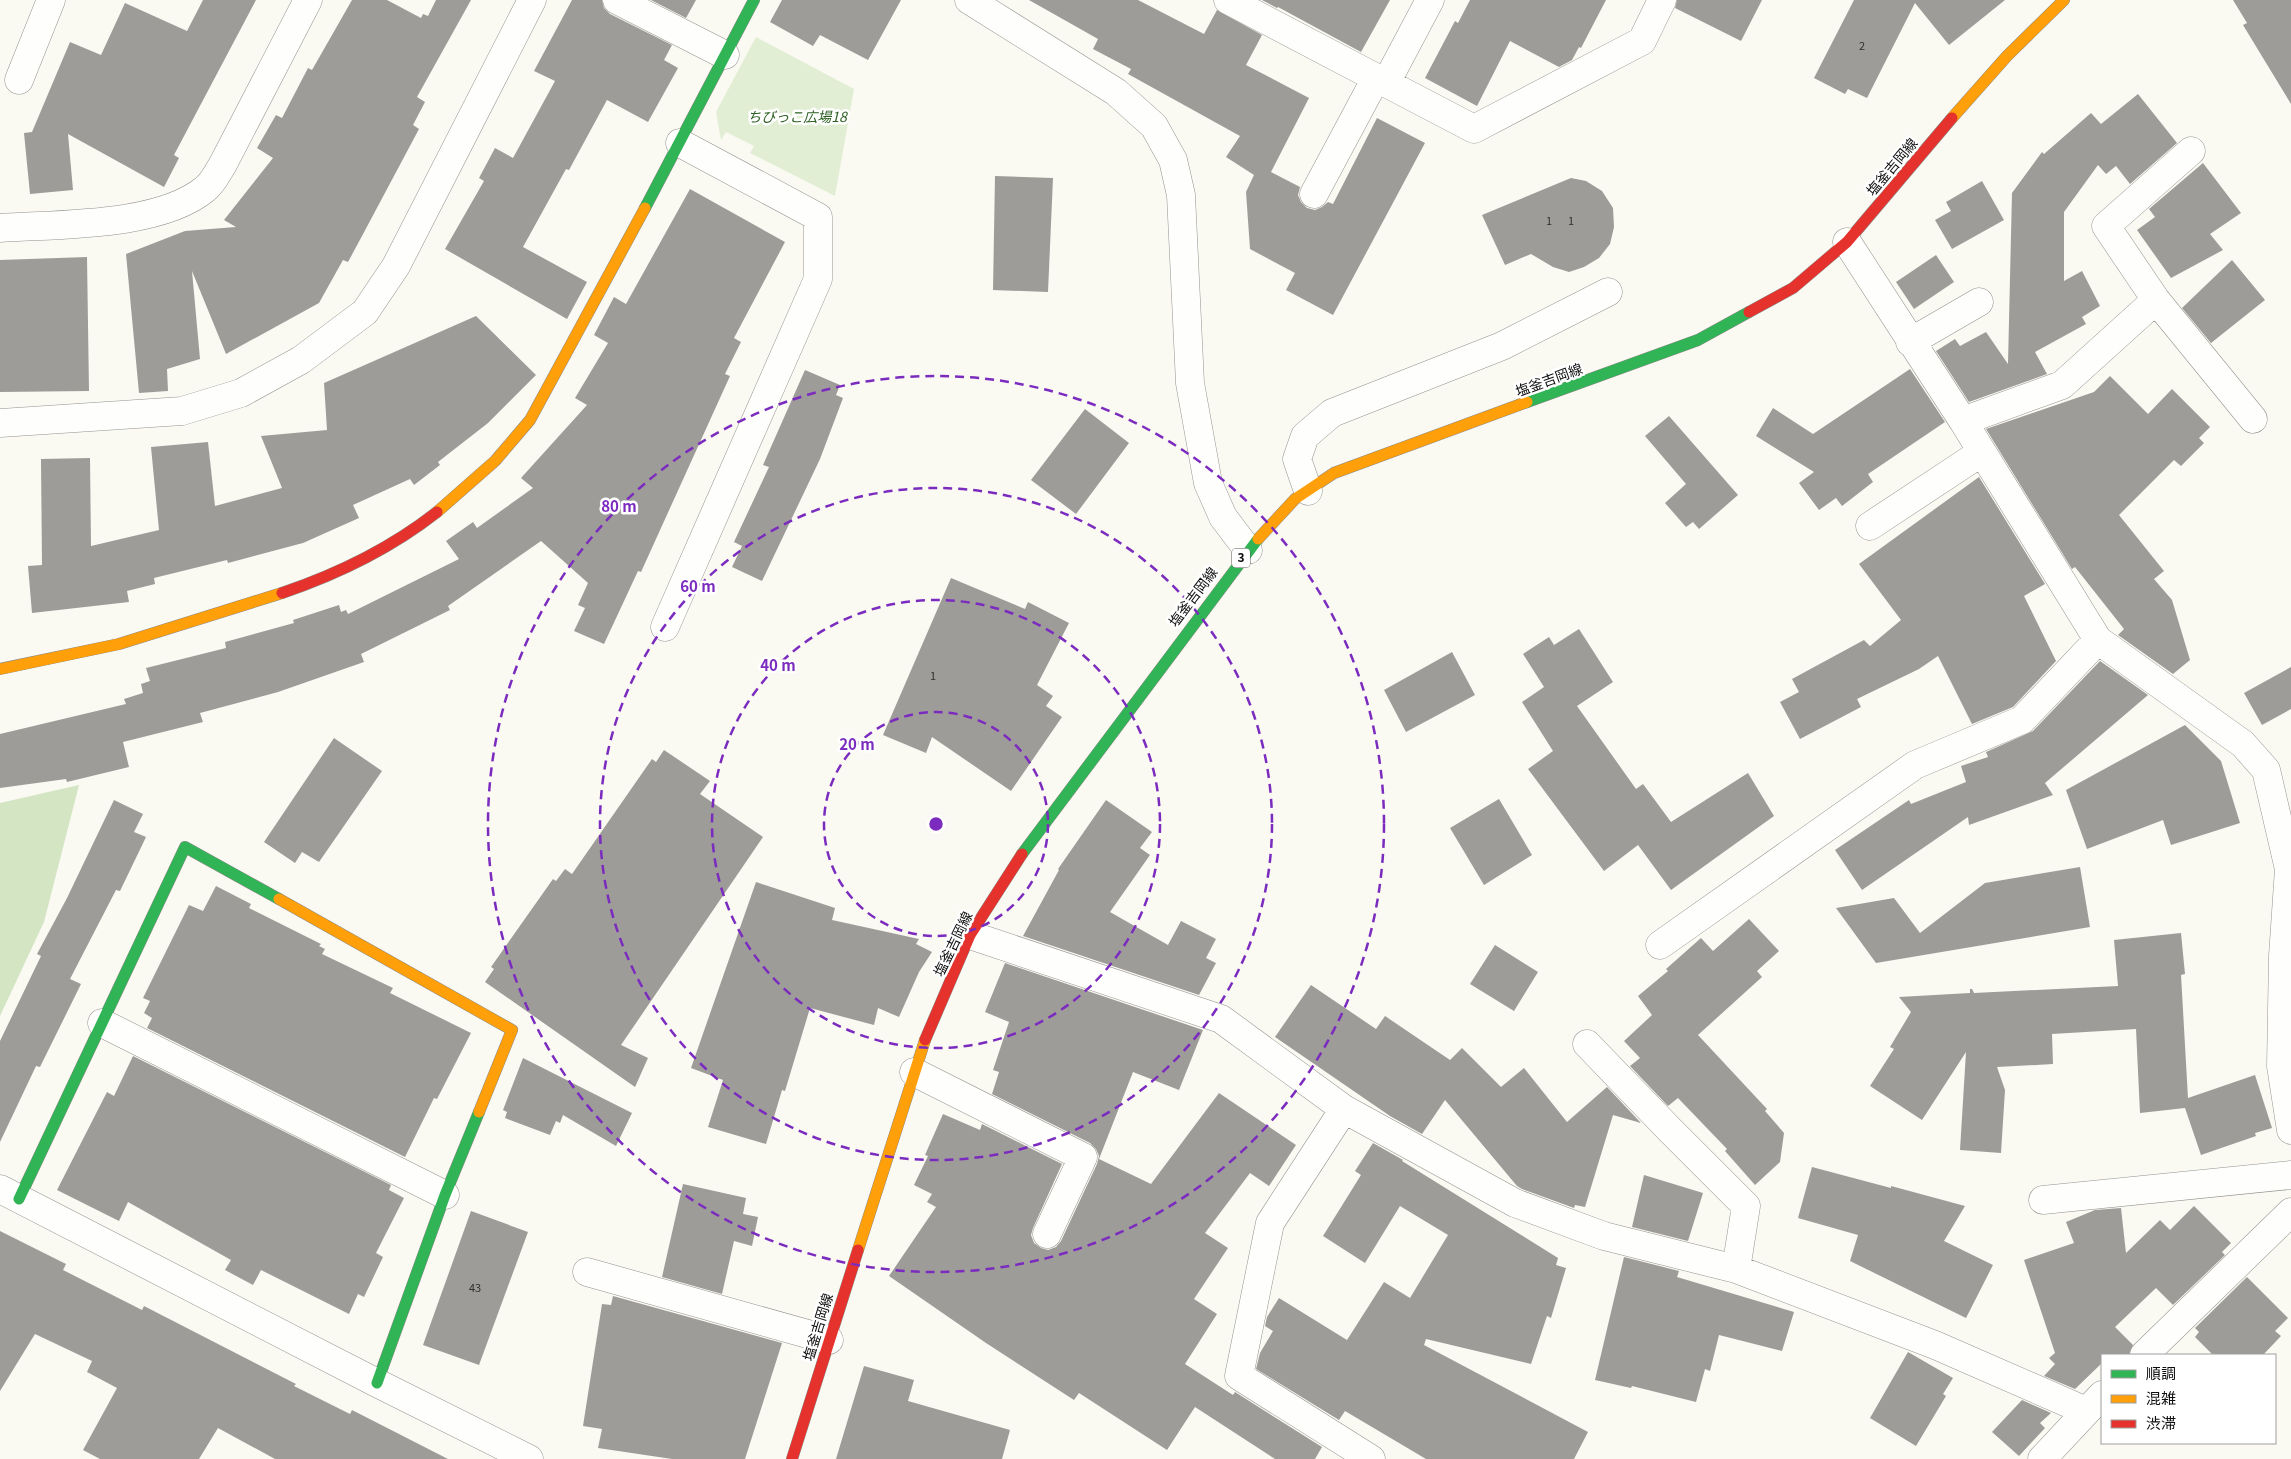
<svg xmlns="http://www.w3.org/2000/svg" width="2291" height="1459" viewBox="0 0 2291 1459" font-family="Georgia,'Noto Sans JP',serif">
  <rect width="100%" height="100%" fill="#faf9f2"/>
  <path fill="#e2eed4" d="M756,37L854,89L835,196L750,153L754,146L726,132L721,140L716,112Z"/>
  <path fill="#d3e5c3" d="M79,785L44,922L0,1016V803Z"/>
  <path fill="#9e9c98" d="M203,0H256L174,155L179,158L164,187L68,134L73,190L30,194L24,133L32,132L70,42L101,55L125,3L187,31Z
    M352,0H387L421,18L423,14L428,16L436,0H471L417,97L425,102L413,125L419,129L362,236L348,262L343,260L319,303L226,354L192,271L200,359L167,369L168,391L139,393L126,254L185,231L236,227L224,220L273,158L257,148L276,115L282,118L308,68L312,70Z
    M572,0H602L604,8L610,14L672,45L664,60L678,68L648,122L607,100L569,170L566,169L523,247L587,282L567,319L445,249L484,181L479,178L495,148L513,158L555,81L534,71Z
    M651,0H696L686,18Z
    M782,0H901L868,60L820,35L813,46L770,22Z
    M1029,0H1138L1204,34L1217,10L1262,35L1246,65L1309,98L1271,172L1300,187L1298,195L1301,202L1307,208L1315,210L1322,207L1328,202L1333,204L1377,118L1425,143L1333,315L1286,290L1295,273L1250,249L1246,192L1254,175L1226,157L1240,136L1128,74L1131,69L1093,49L1098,39Z
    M1262,0H1390L1361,52L1278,7L1277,8Z
    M1470,0H1606L1581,48L1579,47L1572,60L1559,67L1510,41L1477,106L1425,78L1455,21L1458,23Z
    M1677,0H1762L1741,41L1675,8Z
    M1854,0H2005L1949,45L1915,3L1867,98L1848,89L1845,94L1814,78Z
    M2233,0H2291V104L2243,25L2247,23Z
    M2138,94L2177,143L2130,184L2116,166L2106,174L2098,165L2064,212V281L2082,271L2100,306L2082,317L2086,324L2035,352L2047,374L1969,402L1936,351L1955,339L1960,346L1986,332L2008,364L2012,193L2042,152L2044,154L2091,113L2101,124Z
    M2203,163L2241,213L2210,234L2223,250L2171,278L2137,230L2155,217L2149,209Z
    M995,176L1053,178L1048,292L993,290Z
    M1571,178L1586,181L1602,191L1613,208L1614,227L1610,244L1599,258L1584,267L1569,272L1553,267L1531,254L1505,265L1482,215Z
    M1982,181L2004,220L1952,249L1935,220L1951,211L1946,202Z
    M690,189L785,242L734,338L741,342L725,374L730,376L641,572L638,571L604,644L574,631L585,608L578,605L588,583L541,541L448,606L450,610L361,654L364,662L278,692L200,713L203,722L123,742L129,767L67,782L66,779L0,788V734L126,704L124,699L143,693L141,684L150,681L146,668L226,648L225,642L294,623L293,620L339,605L341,612L346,610L348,614L459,559L446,541L473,522L477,528L533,488L521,478L587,405L575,398L608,343L594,335L614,297L626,304Z
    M1936,255L1954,282L1914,309L1896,282Z
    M87,257L89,391L0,392V260Z
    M2232,260L2265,300L2211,343L2182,308Z
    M476,316L536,375L488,423L438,462L440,465L414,485L410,479L353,505L359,518L303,543L228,563L227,560L154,578L155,584L127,591L129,602L32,613L28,566L42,565L41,459L90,458L91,546L159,530L151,447L208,442L215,506L282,488L261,436L327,430L324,383Z
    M1910,369L1945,422L1868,474L1873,482L1842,506L1836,498L1819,510L1799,483L1814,472L1756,436L1773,408L1813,434Z
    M805,370L840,385L836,395L843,398L820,459L762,581L732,567L742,546L734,542L769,467L763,465Z
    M2110,376L2148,414L2172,389L2210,427L2199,438L2204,443L2181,466L2174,460L2119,515L2164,571L2154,579L2172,600L2190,660L2173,674L2118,635L2124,629L2075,567L2072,569L1986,429L2094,392Z
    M1085,409L1129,443L1076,514L1031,480Z
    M1669,416L1738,495L1699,529L1693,522L1686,527L1665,503L1686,484L1645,436Z
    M1979,477L2045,584L2024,596L2056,661L2013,707L1972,724L1938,656L1919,669L1857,699L1861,707L1800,739L1780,702L1799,692L1792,679L1864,640L1870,646L1901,620L1859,564Z
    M951,578L1025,609L1028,602L1069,623L1037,685L1053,696L1046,706L1062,717L1011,791L932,737L926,753L883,735Z
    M1579,629L1613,682L1577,706L1636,789L1643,784L1671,822L1748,773L1774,816L1671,890L1638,845L1604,871L1528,769L1553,751L1522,702L1544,687L1523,654L1549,637L1554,645Z
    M1452,652L1475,695L1406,732L1384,690Z
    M2100,661L2148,695L2045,783L2053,795L1969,825L1968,817L1862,890L1835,850L1909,800L1911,804L1966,782L1961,766L1988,757L1986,752L2033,731Z
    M2291,667V709L2262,725L2244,693Z
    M2185,725L2221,761L2240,823L2171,845L2163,820L2087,849L2066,790Z
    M334,738L382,771L319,862L302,852L295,863L264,842Z
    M664,750L710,781L700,794L763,837L621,1045L648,1058L635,1087L485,982L494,969L491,967L553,879L556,881L565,869L572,874L652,759L656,762Z
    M1499,799L1532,855L1484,885L1450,828Z
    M114,800L143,814L134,832L146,837L120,891L116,890L70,979L81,984L40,1067L36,1066L0,1142V1041L41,956L37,954L67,898Z
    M1106,800L1152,832L1140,848L1150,855L1110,912L1168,945L1181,921L1216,939L1206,958L1216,963L1199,995L1023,936L1059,870L1058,869Z
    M2080,867L2090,927L1876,963L1836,908L1894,898L1920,933L1985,883Z
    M756,882L835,908L832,920L919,939L916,944L932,952L919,972L899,1017L878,1008L874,1025L810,1008L785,1091L782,1090L766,1144L708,1127L723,1080L691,1068Z
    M216,886L251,904L249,908L321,944L319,946L325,949L322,954L393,988L390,993L471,1033L437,1099L434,1098L405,1157L147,1028L152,1018L144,1013L150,1001L143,998L189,905L203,911Z
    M1749,919L1779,951L1757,971L1762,977L1698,1035L1767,1109L1765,1111L1784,1133L1780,1162L1755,1185L1725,1151L1727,1149L1678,1098L1668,1106L1630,1066L1640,1058L1624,1041L1652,1015L1638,996L1668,971L1666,969L1701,938L1713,951Z
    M2181,933L2185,974L2181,975L2188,1098L2255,1075L2272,1128L2255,1133L2256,1136L2201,1155L2185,1108L2140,1113L2136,1029L2052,1034L2053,1064L1997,1067L2005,1090L2001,1153L1960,1150L1966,1052L1922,1120L1870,1086L1894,1049L1890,1047L1911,1012L1899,997L1970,993V989H1972L1974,993L2118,986L2114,940Z
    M1495,945L1538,972L1514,1011L1470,984Z
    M1005,963L1203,1030L1179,1090L1133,1072L1099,1159L1151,1184L1219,1093L1296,1145L1269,1186L1250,1173L1205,1233L1228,1248L1194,1299L1217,1314L1185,1364L1233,1395L1235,1392L1322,1447L1315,1459H1275L1195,1407L1167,1450L1079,1393L1074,1400L986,1343L889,1276L936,1207L927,1202L932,1194L914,1185L928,1156L925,1155L943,1114L980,1130L982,1124L1062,1164L1033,1228L1031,1235L1034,1243L1041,1248L1048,1250L1056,1247L1061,1241L1097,1164L1099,1156L1096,1149L1090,1143L992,1094L999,1072L993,1070L1009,1022L985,1012Z
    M1311,985L1376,1029L1385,1016L1450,1060L1462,1048L1501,1087L1524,1068L1567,1122L1607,1087L1641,1123L1613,1115L1585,1207L1575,1205L1574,1208L1522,1189L1517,1186L1445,1100L1422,1134L1390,1116L1275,1037Z
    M133,1056L391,1185L389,1190L404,1198L376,1253L383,1257L364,1297L358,1294L349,1314L261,1270L253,1285L225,1270L231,1260L128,1202L119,1221L57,1190L107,1092L114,1096Z
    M523,1058L632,1113L616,1146L563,1115L560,1123L556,1121L550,1135L505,1118L507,1112L503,1110Z
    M1373,1143L1403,1160L1402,1161L1558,1258L1556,1265L1566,1268L1551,1318L1547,1316L1531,1364L1426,1339L1424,1345L1588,1432L1574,1459H1426L1345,1411L1339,1420L1256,1369L1260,1353L1273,1331L1265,1326L1267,1317L1279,1298L1347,1340L1384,1282L1410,1298L1448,1235L1400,1206L1365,1263L1323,1236L1361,1175L1355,1171Z
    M1812,1167L1891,1188V1186L1965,1206L1944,1241L1993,1265L1966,1318L1850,1261L1858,1235L1798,1218Z
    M1644,1175L1703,1193L1688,1241L1632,1227Z
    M683,1184L746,1198L743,1214L758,1217L752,1246L734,1241L722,1294L662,1277Z
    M2194,1206L2231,1243L2222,1252L2225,1255L2173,1305L2156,1288L2115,1327L2133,1345L2129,1355H2102V1363L2075,1389L2044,1376L2055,1364L2049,1358L2055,1353L2024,1260L2074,1243L2066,1222L2095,1210L2121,1208L2126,1253L2160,1220L2170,1230Z
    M471,1211L528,1232L479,1365L423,1345Z
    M0,1231L66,1264L63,1270L142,1310L144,1306L296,1384L294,1386L350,1414L352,1410L448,1459H275L218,1428L199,1459H100L83,1450L117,1388L87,1372L92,1361L35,1334L0,1391Z
    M1624,1257L1679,1271L1677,1277L1794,1312L1782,1351L1719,1335L1710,1371L1705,1369L1696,1402L1632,1386L1631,1388L1595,1380Z
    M2247,1277L2288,1318L2275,1331L2281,1336L2263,1355H2213L2195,1337L2199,1332L2195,1328Z
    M613,1296L782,1343L745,1459H672L598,1448L602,1429L583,1426L602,1304L611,1305Z
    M1908,1352L1953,1378L1943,1394L1946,1396L1916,1446L1870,1418Z
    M864,1366L914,1380L908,1401L1010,1430L1002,1459H836Z
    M2022,1400L2051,1413L2040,1423L2045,1428L2019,1456L1992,1432Z"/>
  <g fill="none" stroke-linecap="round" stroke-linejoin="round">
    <defs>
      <path id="street" d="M617,0L725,55
        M969,0L1116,92L1154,126L1173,160L1181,195L1190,383L1208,483L1223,517L1248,550
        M1228,0L1386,83
        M1430,0L1386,83L1474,129L1642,41L1662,0
        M19,80L51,0
        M1314,194L1376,78
        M0,228C58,224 159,227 205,189C213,183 218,172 223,164L308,0
        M1847,242L1963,421L2098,640L2243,744L2266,770L2289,869L2283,956L2281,1066L2291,1130
        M2156,300L2253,419
        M1910,342L1979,302
        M1963,421L2062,385L2156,300L2106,226L2191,151
        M0,423L182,411L241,393L301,360L365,312L396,266L532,0
        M1308,491L1297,459L1305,436L1332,413L1502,346L1608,292
        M1870,526L1982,452
        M665,627L818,279V217L680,143
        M970,935L1221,1019L1344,1109L1270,1223L1239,1376L1371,1459
        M1660,945L1915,765L2022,720L2098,640
        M102,1023L445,1195
        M914,1072L1083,1157L1047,1234
        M1344,1109L1515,1203L1604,1236L1736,1269L1746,1206L1670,1130L1587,1044
        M0,1189L377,1383L529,1459
        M2043,1200L2291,1175
        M1736,1269L1935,1345L2086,1411
        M587,1272L829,1340
        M2144,1355L2291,1212
        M2042,1459L2102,1395"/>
      <path id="fast" d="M645,208L754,0
        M1527,402L1698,340L1749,312
        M1022,854L1258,539
        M19,1199L185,847L279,899
        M377,1383L445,1195L479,1112"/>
      <path id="slow" d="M1952,118L2007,56L2064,0
        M437,512L495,461L530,420L645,208
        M1258,539L1295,499L1334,473L1527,402
        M0,669L119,644L282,593
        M279,899L512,1030L479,1112
        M858,1250L925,1040"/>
      <path id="jam" d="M1749,312L1793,288L1847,242L1952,118
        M282,593C338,574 390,549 437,512
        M925,1040L970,935L1022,854
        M792,1459L858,1250"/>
    </defs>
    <use href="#street" stroke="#949390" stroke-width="29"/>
    <use href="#fast" stroke="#8a8a87" stroke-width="12"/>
    <use href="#slow" stroke="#8a8a87" stroke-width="12"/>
    <use href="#jam" stroke="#8a8a87" stroke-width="12"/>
    <use href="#street" stroke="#fefefd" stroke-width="28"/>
    <use href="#fast" stroke="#30b455" stroke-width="11"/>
    <use href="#slow" stroke="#ff9f0a" stroke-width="11"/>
    <use href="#jam" stroke="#e5322d" stroke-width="11"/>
  </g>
  <g fill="none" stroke="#7b2cbf" stroke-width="2.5" stroke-dasharray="9 6">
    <circle cx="936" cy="824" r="112"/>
    <circle cx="936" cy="824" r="224"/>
    <circle cx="936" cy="824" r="336"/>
    <circle cx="936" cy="824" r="448"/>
  </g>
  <g text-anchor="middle" stroke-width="5" stroke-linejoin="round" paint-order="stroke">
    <g font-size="11" fill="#313130">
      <text x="1862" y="50">2</text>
      <text x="1549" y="225">1</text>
      <text x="1571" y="225">1</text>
      <text x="933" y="680">1</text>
      <text x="475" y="1292">43</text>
    </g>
    <rect fill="#fff" stroke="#565656" stroke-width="1" x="1232" y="548.5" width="18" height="19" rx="4"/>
    <g font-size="12" font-weight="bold" fill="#0d0d0d">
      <text x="1241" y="562">3</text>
    </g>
    <g font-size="14" font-style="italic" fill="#2d6023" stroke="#fff">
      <text x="797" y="122">ちびっこ広場18</text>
    </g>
    <g font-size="14" fill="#0d0d0d" stroke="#fff">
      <text transform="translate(1892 167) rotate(-50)" y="5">塩釜吉岡線</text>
      <text transform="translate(1549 380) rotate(-20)" y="5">塩釜吉岡線</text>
      <text transform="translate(1193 597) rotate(-53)" y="5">塩釜吉岡線</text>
      <text transform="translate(953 944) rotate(-64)" y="5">塩釜吉岡線</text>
      <text transform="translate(818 1327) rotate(-73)" y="5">塩釜吉岡線</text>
    </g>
  </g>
  <circle cx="936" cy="824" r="8" fill="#7b2cbf" stroke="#fff" stroke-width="2.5"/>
  <g font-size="15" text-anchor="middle" font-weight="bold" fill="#7b2cbf" stroke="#fff" stroke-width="5" stroke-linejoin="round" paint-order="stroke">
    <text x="619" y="512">80 m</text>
    <text x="698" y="592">60 m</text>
    <text x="778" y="671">40 m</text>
    <text x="857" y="750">20 m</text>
  </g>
  <rect x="2101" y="1354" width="175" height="90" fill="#ffffff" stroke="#9e9e9e"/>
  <rect x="2111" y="1370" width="25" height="8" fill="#30b455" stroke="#9e9e9e"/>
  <text x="2146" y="1379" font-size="15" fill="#0d0d0d">順調</text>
  <rect x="2111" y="1395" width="25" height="8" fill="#ff9f0a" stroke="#9e9e9e"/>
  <text x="2146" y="1404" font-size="15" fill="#0d0d0d">混雑</text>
  <rect x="2111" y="1420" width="25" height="8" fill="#e5322d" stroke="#9e9e9e"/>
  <text x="2146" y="1429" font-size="15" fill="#0d0d0d">渋滞</text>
</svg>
